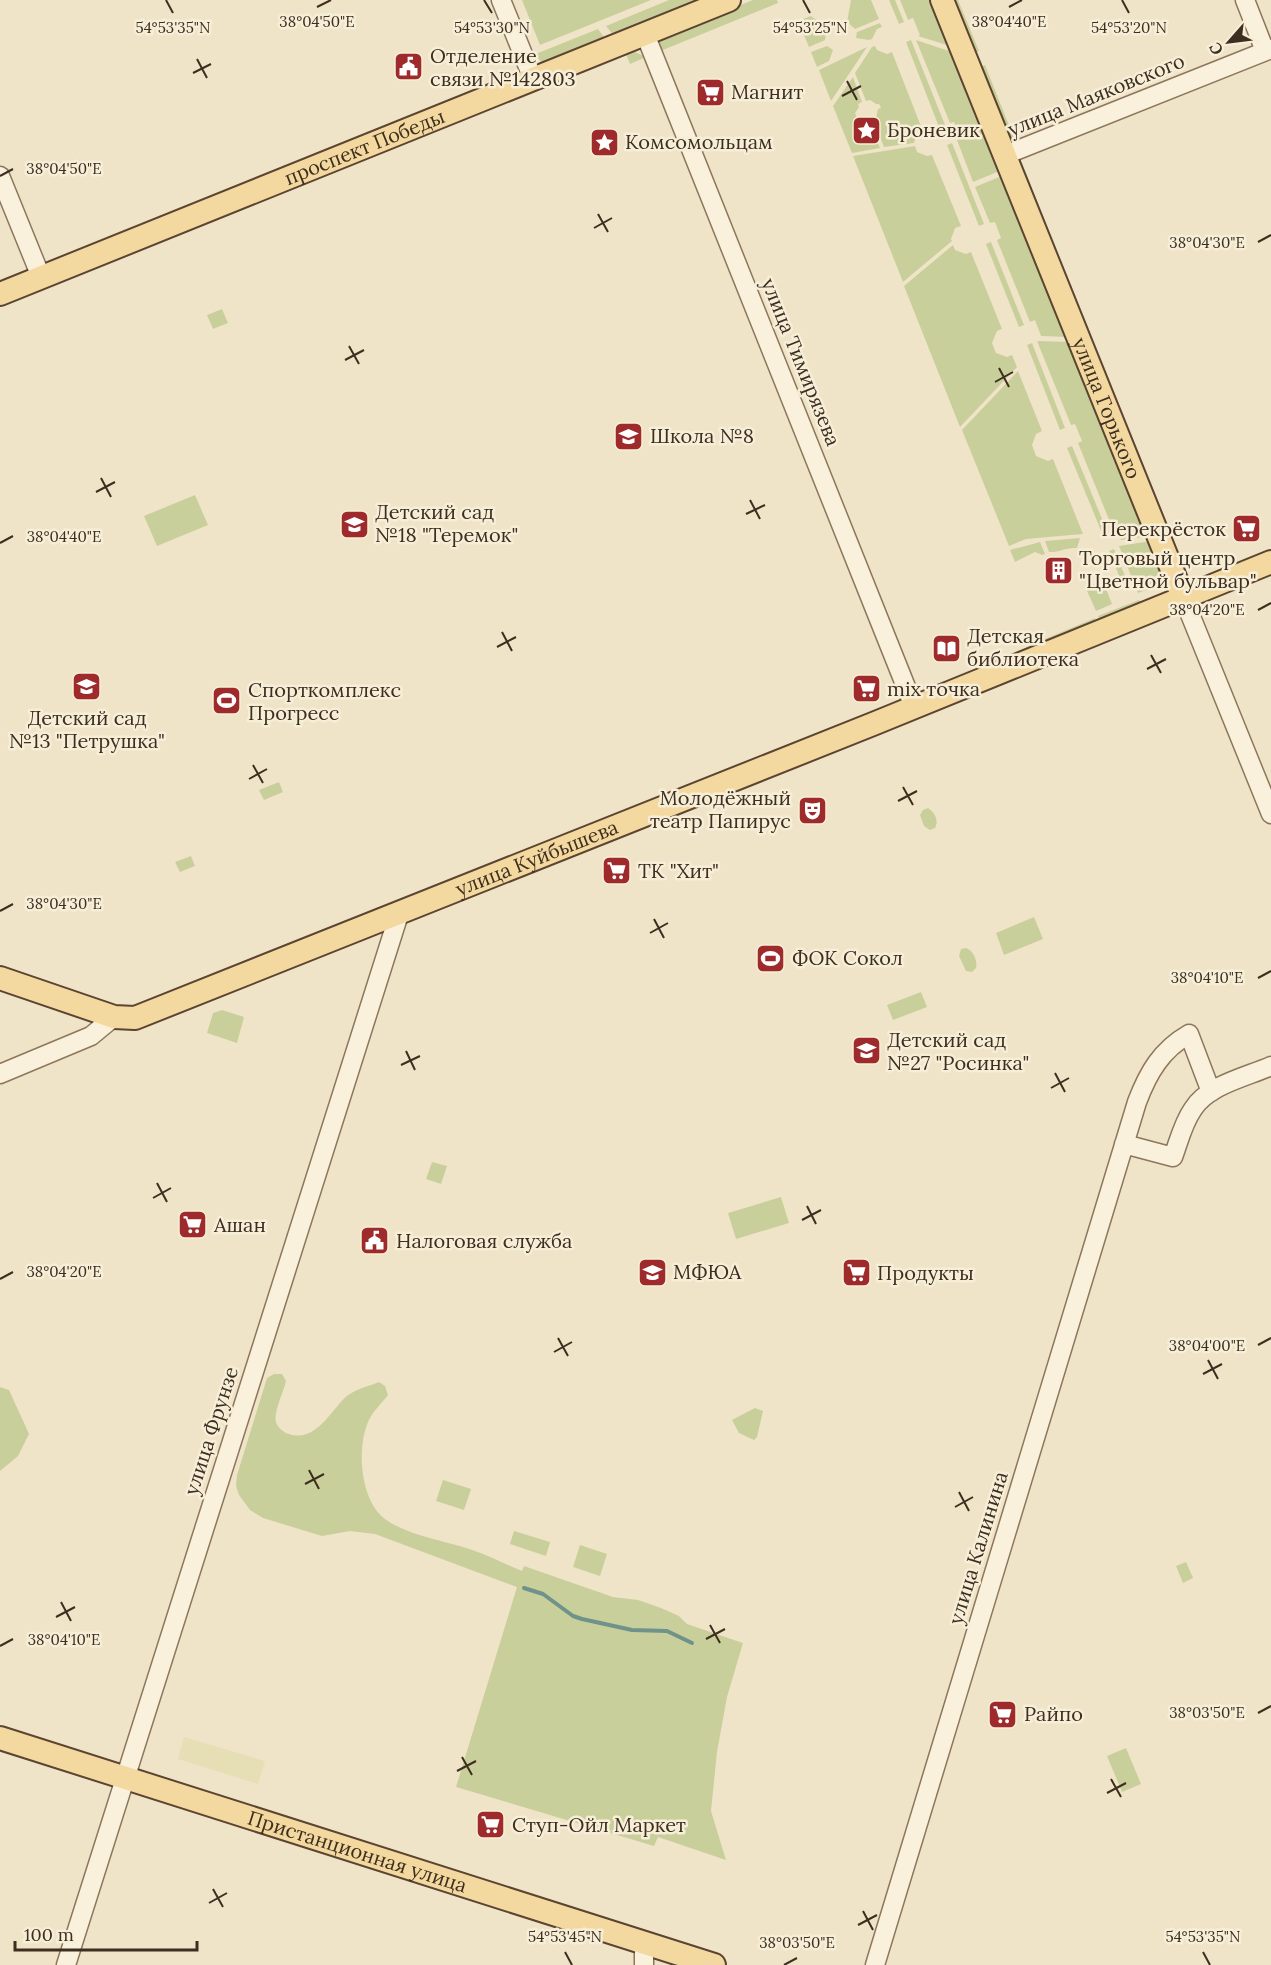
<svg xmlns="http://www.w3.org/2000/svg" width="1271" height="1965" viewBox="0 0 1271 1965" font-family="Lora,serif">
  <rect width="100%" height="100%" fill="#f0e4c8"/>
  <path fill="#e6deb5" d="M184,1737L265,1761L258,1784L178,1759Z"/>
  <path fill="#c9cf9b" d="M522,0H651L540,45Z
    M669,0H705L614,36L606,26Z
    M753,0H777L778,3L658,52L659,43L668,34Z
    M851,0H871L879,19L855,29L847,22Z
    M889,0H895L904,22L899,24Z
    M900,0H933L953,47L918,36L920,35L913,18L908,20Z
    M950,0H958L979,51L972,54Z
    M811,16L827,28L825,40L809,47L798,21Z
    M880,23L882,27L877,29L872,39L869,40L856,38L857,32Z
    M598,29L606,40L549,63L542,62L533,55Z
    M911,40L945,125L939,127L906,42Z
    M916,40L955,53L963,72L965,92L979,124L989,139L1002,170L973,182L957,140L961,138L954,122L950,123Z
    M827,46L833,50L829,61L817,67L811,52Z
    M875,46L877,50L887,54L892,52L922,129L917,131L914,143L884,147L873,119L876,118L878,109L881,108L879,104H876L870,100L866,101L855,73L872,47Z
    M867,47L831,101L819,70Z
    M633,51L646,57L630,64L625,52Z
    M985,65L1016,143L1009,142L978,68Z
    M853,77L862,102L858,104L859,107L855,113L857,118L860,117L866,122L869,121L872,126L869,127L867,123L859,126L864,138L872,135L870,130L872,129L880,148L852,153L833,106Z
    M952,143L984,224L979,226L947,145Z
    M915,146L917,152L927,156L932,155L961,226L955,228L951,239L952,241L903,282L853,156Z
    M1004,175L1069,337L1041,336L1035,320L1030,322L997,240L1001,238L995,222L990,223L975,187Z
    M991,242L1024,325L1019,327L986,244Z
    M953,245L955,250L966,254L971,252L1002,329L997,331L992,343L996,353L1007,357L1012,355L1017,367L960,427L904,286Z
    M222,309L228,323L213,329L207,315Z
    M1037,341L1071,342L1149,536L1121,540L1116,526L1112,527L1078,443L1082,441L1075,424L1071,425Z
    M1032,343L1065,428L1060,430L1027,345Z
    M1018,371L1042,431L1036,434L1032,445L1036,456L1048,461L1053,459L1083,534L1026,539L1009,546L962,430Z
    M1072,446L1107,531L1102,533L1067,448Z
    M195,495L208,525L157,546L144,516Z
    M1080,538L1077,548C1066,547 1058,553 1049,552L1045,541Z
    M1151,541L1168,582L1138,593L1119,546Z
    M1040,542L1045,554L1042,555L1035,552L1015,562L1010,550Z
    M1114,549L1127,581L1122,583L1109,551Z
    M1092,584L1105,586L1112,604L1096,611L1087,591Z
    M1139,600L1145,606L1101,623L1098,616Z
    M1095,618L1097,625L1053,643L1045,639Z
    M279,782L283,792L264,800L259,790Z
    M928,808C935,812 939,821 935,828L930,830L924,826L920,815L923,810Z
    M191,856L195,866L180,872L175,862Z
    M1034,917L1043,939L1004,955L996,933Z
    M966,948C973,950 978,961 976,968L972,972L966,971L959,956L961,949Z
    M921,992L927,1007L893,1020L887,1005Z
    M222,1010L244,1017L237,1043L207,1033L213,1013Z
    M432,1162L447,1166L441,1184L426,1179Z
    M781,1197L789,1223L736,1239L728,1213Z
    M274,1374H282L286,1381C284,1391 273,1413 276,1422C277,1427 284,1433 289,1434C317,1443 331,1409 348,1395C357,1389 369,1386 379,1382L385,1386L388,1395C382,1403 373,1411 369,1420C356,1447 360,1500 385,1519C408,1536 448,1541 475,1551C491,1556 506,1565 522,1571L524,1566L613,1597L638,1600L661,1608L679,1616L687,1624L743,1643L727,1697L717,1752L711,1811L726,1860L658,1837L654,1846L456,1787L517,1587L375,1534L350,1531L322,1536L263,1518L250,1510L239,1495L236,1486L237,1475L267,1378Z
    M0,1387L9,1390L29,1434L18,1456L0,1471Z
    M755,1408L763,1411L757,1437L754,1440L739,1433L732,1420Z
    M443,1480L471,1489L464,1510L436,1501Z
    M514,1531L550,1542L546,1556L510,1544Z
    M580,1545L607,1554L600,1576L573,1567Z
    M1186,1562L1193,1578L1183,1583L1176,1566Z
    M1126,1748L1141,1784L1122,1792L1107,1756Z"/>
  <g fill="none" stroke-linecap="round" stroke-linejoin="round">
    <path stroke="#6f938a" stroke-width="4" d="M524,1588L543,1594L573,1616L582,1619L632,1630L667,1631L692,1643"/>
    <defs>
      <path id="minor" d="M501,0L533,79
        M1245,0L1265,51
        M645,34L914,707
        M1005,155L1271,49
        M0,176L41,277
        M1183,597L1271,814
        M0,1074L91,1036L114,1017
        M1124,1144L1173,1157C1179,1141 1183,1123 1193,1109C1208,1085 1246,1077 1271,1066
        M66,1965L400,911
        M644,1965V1942
        M875,1965L1137,1102C1148,1073 1161,1050 1189,1034L1211,1092"/>
      <g id="major">
        <path id="s1" d="M942,0L1183,597"/>
        <path id="s2" d="M0,294L729,0"/>
        <path id="s3" d="M0,978L114,1017L135,1018L873,724L1271,562"/>
        <path id="s4" d="M0,1738L714,1965"/>
      </g>
    </defs>
    <use href="#minor" stroke="#8d765c" stroke-width="21"/>
    <use href="#major" stroke="#5b4430" stroke-width="26"/>
    <use href="#minor" stroke="#faf1dc" stroke-width="18"/>
    <use href="#major" stroke="#f3d9a0" stroke-width="22"/>
  </g>
  <path fill="none" stroke="#3d2e20" stroke-width="2" d="M166,0L173,13M484,0L492,13M803,0L810,13M1122,0L1129,13M317,7L331,0M1009,7L1022,0M197,59L207,78M193,73L211,64M847,81L857,100M842,96L861,86M0,176L13,169M598,214L608,232M594,228L612,218M1258,242L1271,235M349,346L359,364M345,360L364,350M999,368L1009,387M995,382L1013,372M101,478L111,497M96,492L115,482M750,500L760,519M746,514L765,505M0,543L13,536M1258,610L1271,603M502,632L512,651M497,647L516,637M1151,655L1161,673M1147,669L1166,659M253,765L263,783M249,779L267,769M903,787L913,805M898,801L917,791M0,911L13,904M654,919L664,938M650,933L668,923M1258,978L1271,971M406,1051L415,1070M401,1065L420,1056M1055,1073L1065,1092M1051,1088L1069,1078M157,1183L167,1202M153,1198L171,1188M807,1206L816,1224M802,1220L821,1210M0,1279L13,1272M558,1338L568,1356M1258,1345L1271,1338M554,1352L572,1342M1208,1360L1218,1379M1203,1374L1222,1364M309,1470L319,1489M305,1484L324,1474M959,1492L969,1511M955,1507L973,1497M61,1602L71,1621M56,1617L75,1607M710,1625L720,1643M706,1639L725,1629M0,1646L13,1639M1258,1713L1271,1706M462,1757L472,1775M457,1771L476,1761M1111,1779L1121,1797M1107,1793L1126,1783M213,1889L223,1907M209,1903L227,1893M863,1911L873,1930M858,1925L877,1915M565,1952L572,1965M1203,1952L1210,1965M784,1965L797,1958"/>
  <defs>
    <symbol id="civic-square" viewBox="-11 -11 22 22"><rect x="-9" y="-9" width="18" height="18" rx="4" fill="#9e2a2b" stroke="#f7eed8"/><path d="M-.6-6.5H3V-4.5H.6V-3L4-1V1h2V6H-6V1h2V-1L-.6-3ZM-1.2 2.5V6h2.4V2.5Z" fill="#fff"/></symbol>
    <symbol id="supermarket-square" viewBox="-11 -11 22 22"><rect x="-9" y="-9" width="18" height="18" rx="4" fill="#9e2a2b" stroke="#f7eed8"/><path d="M-6-5.5h2.5l.6 2H6L4.5 2H-2.5L-4.4-4H-6ZM-1.5 3.2a1.3 1.3 0 1 0 .1 0ZM3 3.2a1.3 1.3 0 1 0 .1 0Z" fill="#fff"/></symbol>
    <symbol id="sight-square" viewBox="-11 -11 22 22"><rect x="-9" y="-9" width="18" height="18" rx="4" fill="#9e2a2b" stroke="#f7eed8"/><path d="M0-6L1.8-2.2L6-1.7L2.9 1.2L3.7 5.4L0 3.3L-3.7 5.4L-2.9 1.2L-6-1.7L-1.8-2.2Z" fill="#fff"/></symbol>
    <symbol id="school-square" viewBox="-11 -11 22 22"><rect x="-9" y="-9" width="18" height="18" rx="4" fill="#9e2a2b" stroke="#f7eed8"/><path d="M0-5L7-2L0 1L-7-2ZM-4 1L0 2.5L4 1V4Q0 6-4 4Z" fill="#fff"/></symbol>
    <symbol id="building-square" viewBox="-11 -11 22 22"><rect x="-9" y="-9" width="18" height="18" rx="4" fill="#9e2a2b" stroke="#f7eed8"/><path d="M-4-6H4V6H1V3H-1V6H-4ZM-2.5-4.3h1.7v1.8h-1.7ZM.8-4.3h1.7v1.8H.8ZM-2.5-1h1.7V.8h-1.7ZM.8-1h1.7V.8H.8Z" fill="#fff"/></symbol>
    <symbol id="library-square" viewBox="-11 -11 22 22"><rect x="-9" y="-9" width="18" height="18" rx="4" fill="#9e2a2b" stroke="#f7eed8"/><path d="M-6-4Q-3-5.5-.7-3.5V5Q-3 3-6 4ZM6-4Q3-5.5 .7-3.5V5Q3 3 6 4Z" fill="#fff"/></symbol>
    <symbol id="stadium-square" viewBox="-11 -11 22 22"><rect x="-9" y="-9" width="18" height="18" rx="4" fill="#9e2a2b" stroke="#f7eed8"/><path d="M0-5a6.5 5 0 1 0 0 10a6.5 5 0 1 0 0-10ZM-3.5-1.8h7v3.6h-7Z" fill="#fff"/></symbol>
    <symbol id="theatre-square" viewBox="-11 -11 22 22"><rect x="-9" y="-9" width="18" height="18" rx="4" fill="#9e2a2b" stroke="#f7eed8"/><path d="M-5-5.5Q0-4 5-5.5V0Q5 5 0 6Q-5 5-5 0ZM-3.3-2.5H-1v1.5H-3.3ZM1-2.5H3.3v1.5H1ZM-2.8 1Q0 5.5 2.8 1Z" fill="#fff"/></symbol>
    <symbol id="university-square" viewBox="-11 -11 22 22"><rect x="-9" y="-9" width="18" height="18" rx="4" fill="#9e2a2b" stroke="#f7eed8"/><path d="M0-5L7-2L0 1L-7-2ZM-4 1L0 2.5L4 1V4Q0 6-4 4Z" fill="#fff"/></symbol>
  </defs>
  <g fill-rule="evenodd">
    <use href="#civic-square" x="392" y="50" width="33" height="33"/>
    <use href="#supermarket-square" x="694" y="76" width="33" height="33"/>
    <use href="#sight-square" x="850" y="114" width="33" height="33"/>
    <use href="#sight-square" x="588" y="126" width="33" height="33"/>
    <use href="#school-square" x="612" y="420" width="33" height="33"/>
    <use href="#school-square" x="338" y="508" width="33" height="33"/>
    <use href="#supermarket-square" x="1230" y="512" width="33" height="33"/>
    <use href="#building-square" x="1042" y="554" width="33" height="33"/>
    <use href="#library-square" x="930" y="632" width="33" height="33"/>
    <use href="#school-square" x="70" y="670" width="33" height="33"/>
    <use href="#supermarket-square" x="850" y="672" width="33" height="33"/>
    <use href="#stadium-square" x="210" y="684" width="33" height="33"/>
    <use href="#theatre-square" x="796" y="794" width="33" height="33"/>
    <use href="#supermarket-square" x="600" y="854" width="33" height="33"/>
    <use href="#stadium-square" x="754" y="942" width="33" height="33"/>
    <use href="#school-square" x="850" y="1034" width="33" height="33"/>
    <use href="#supermarket-square" x="176" y="1208" width="33" height="33"/>
    <use href="#civic-square" x="358" y="1224" width="33" height="33"/>
    <use href="#university-square" x="636" y="1256" width="33" height="33"/>
    <use href="#supermarket-square" x="840" y="1256" width="33" height="33"/>
    <use href="#supermarket-square" x="986" y="1698" width="33" height="33"/>
    <use href="#supermarket-square" x="474" y="1808" width="33" height="33"/>
  </g>
  <g text-anchor="middle" stroke-width="5" stroke-linejoin="round" paint-order="stroke">
    <g font-size="20" fill="#3d2e20" stroke="#f7eed8" text-anchor="start">
      <text x="430" y="63">Отделение<tspan x="430" dy="23">связи №142803</tspan></text>
      <text x="731" y="99">Магнит</text>
      <text x="887" y="137">Броневик</text>
      <text x="625" y="149">Комсомольцам</text>
      <text x="650" y="443">Школа №8</text>
      <text x="375" y="519">Детский сад<tspan x="375" dy="23">№18 "Теремок"</tspan></text>
      <text x="1226" y="536" text-anchor="end">Перекрёсток</text>
      <text x="1079" y="565">Торговый центр<tspan x="1079" dy="23">"Цветной бульвар"</tspan></text>
      <text x="967" y="643">Детская<tspan x="967" dy="23">библиотека</tspan></text>
      <text x="887" y="696">mix точка</text>
      <text x="248" y="697">Спорткомплекс<tspan x="248" dy="23">Прогресс</tspan></text>
      <text x="87" y="725" text-anchor="middle">Детский сад<tspan x="87" dy="23">№13 "Петрушка"</tspan></text>
      <text x="791" y="805" text-anchor="end">Молодёжный<tspan x="791" dy="23">театр Папирус</tspan></text>
      <text x="638" y="878">ТК "Хит"</text>
      <text x="792" y="965">ФОК Сокол</text>
      <text x="887" y="1047">Детский сад<tspan x="887" dy="23">№27 "Росинка"</tspan></text>
      <text x="214" y="1232">Ашан</text>
      <text x="396" y="1248">Налоговая служба</text>
      <text x="673" y="1279">МФЮА</text>
      <text x="877" y="1280">Продукты</text>
      <text x="1024" y="1721">Райпо</text>
      <text x="512" y="1832">Ступ-Ойл Маркет</text>
    </g>
    <g font-size="20" fill="#3d2e20" stroke="#f7eed8">
      <text transform="translate(1096 95) rotate(-22)" y="7">улица Маяковского</text>
      <text dy="7" stroke="none"><textPath href="#s2" startOffset="393">проспект Победы</textPath></text>
      <text transform="translate(801 362) rotate(68)" y="7">улица Тимирязева</text>
      <text dy="7" stroke="none"><textPath href="#s1" startOffset="440">улица Горького</textPath></text>
      <text dy="7" stroke="none"><textPath href="#s3" startOffset="574">улица Куйбышева</textPath></text>
      <text transform="translate(211 1431) rotate(-72)" y="7">улица Фрунзе</text>
      <text transform="translate(978 1548) rotate(-73)" y="7">улица Калинина</text>
      <text dy="7" stroke="none"><textPath href="#s4" startOffset="375">Пристанционная улица</textPath></text>
    </g>
  </g>
  <g font-size="15" text-anchor="middle" fill="#3d2e20" stroke="#f7eed8" stroke-width="5" stroke-linejoin="round" paint-order="stroke">
    <text x="317" y="27">38°04'50"E</text>
    <text x="1009" y="27">38°04'40"E</text>
    <text x="173" y="33">54°53'35"N</text>
    <text x="492" y="33">54°53'30"N</text>
    <text x="810" y="33">54°53'25"N</text>
    <text x="1129" y="33">54°53'20"N</text>
    <text x="64" y="174">38°04'50"E</text>
    <text x="1207" y="248">38°04'30"E</text>
    <text x="64" y="542">38°04'40"E</text>
    <text x="1207" y="615">38°04'20"E</text>
    <text x="64" y="909">38°04'30"E</text>
    <text x="1207" y="983">38°04'10"E</text>
    <text x="64" y="1277">38°04'20"E</text>
    <text x="1207" y="1351">38°04'00"E</text>
    <text x="64" y="1645">38°04'10"E</text>
    <text x="1207" y="1718">38°03'50"E</text>
    <text x="565" y="1942">54°53'45"N</text>
    <text x="1203" y="1942">54°53'35"N</text>
    <text x="797" y="1948">38°03'50"E</text>
  </g>
  <g transform="translate(1229 42) rotate(242)" stroke="#f7eed8" stroke-width="4.5" paint-order="stroke">
  <path d="M0-4.5L10 22L0 15L-10 22Z" fill="#3d2e20"/>
  <text y="-9" font-size="16" font-weight="bold" text-anchor="middle" fill="#3d2e20">С</text>
  </g>
  <path d="M15 1941v9h182v-9" fill="none" stroke="#3d2e20" stroke-width="3"/>
  <text x="24" y="1941" font-size="18" fill="#3d2e20" stroke="#f7eed8" stroke-width="4.5" paint-order="stroke">100 m</text>
</svg>
